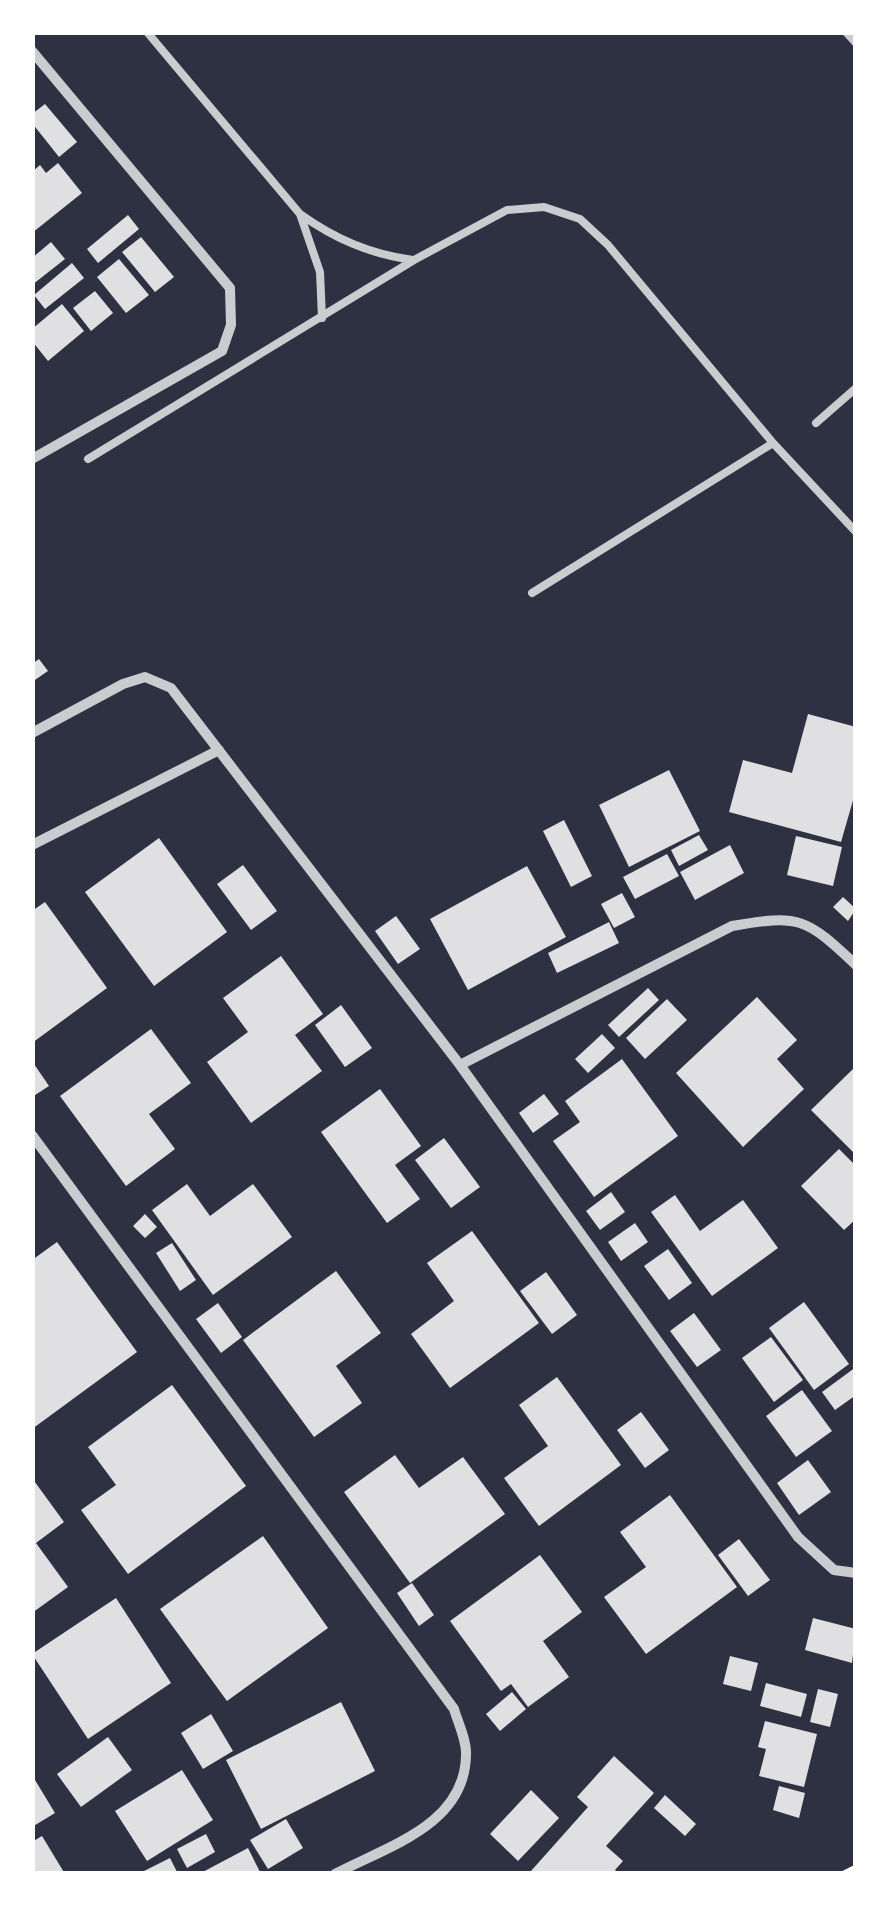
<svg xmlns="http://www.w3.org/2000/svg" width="888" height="1906" viewBox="0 0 888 1906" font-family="Rubik,sans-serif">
  <rect width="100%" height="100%" fill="#2d3142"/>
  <path fill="#e0e0e3" d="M45,104L77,142L59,157L32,123V114Z
    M58,163L82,193L32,233V172L40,165L46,173Z
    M128,215L139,229L98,263L87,249Z
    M141,237L174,277L155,292L122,252Z
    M51,242L65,259L32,285V258Z
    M119,259L149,295L126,313L97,277Z
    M72,263L84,278L45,309L34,295Z
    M95,291L113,313L91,331L73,308Z
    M62,304L84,331L48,361L32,341V329Z
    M39,659L48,671L32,682V664Z
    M808,714L856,727V790L841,842L729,812L743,760L792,773Z
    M669,770L700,831L629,867L599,805Z
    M564,820L592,876L571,887L543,831Z
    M699,835L708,850L679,866L671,850Z
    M796,836L842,847L833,886L787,875Z
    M159,838L227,932L154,986L85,892Z
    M730,845L744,873L695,900L680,872Z
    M667,854L679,876L635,899L623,877Z
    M243,865L277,911L251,930L217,884Z
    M527,866L566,937L468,990L430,919Z
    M622,893L635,917L614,928L601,904Z
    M843,897L856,909L848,921L833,907Z
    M45,902L107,988L32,1043V911Z
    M396,916L420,949L398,964L375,931Z
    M609,922L619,943L557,973L548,953Z
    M281,956L323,1014L295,1035L322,1071L251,1123L207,1062L248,1032L223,998Z
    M648,988L659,1000L619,1037L608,1025Z
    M757,997L797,1040L777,1059L804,1089L743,1147L676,1073Z
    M667,999L687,1020L645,1059L626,1038Z
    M341,1005L372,1048L345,1067L315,1025Z
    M151,1029L191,1083L149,1114L175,1149L126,1186L60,1096Z
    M602,1034L615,1048L588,1073L575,1059Z
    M622,1059L678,1136L594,1197L553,1141L580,1122L565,1101Z
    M32,1061L49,1086L32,1097Z
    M853,1069L856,1072V1155L811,1110Z
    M380,1089L421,1146L395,1165L420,1199L387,1223L321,1132Z
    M544,1094L559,1114L533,1133L519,1113Z
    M444,1138L480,1187L451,1208L415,1160Z
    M839,1149L856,1166V1219L844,1230L801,1186Z
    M187,1184L210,1216L253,1184L292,1237L213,1295L152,1210Z
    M611,1192L625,1212L600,1230L586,1211Z
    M675,1195L700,1231L743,1200L778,1248L712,1296L651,1212Z
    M145,1214L157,1227L145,1238L133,1226Z
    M635,1223L648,1242L621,1261L608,1242Z
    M472,1231L539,1323L450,1388L411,1334L454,1301L427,1263Z
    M57,1242L137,1352L32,1429V1260Z
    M172,1243L196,1280L180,1291L156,1253Z
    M668,1249L692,1283L669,1300L644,1266Z
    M336,1271L381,1333L336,1366L362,1403L314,1437L243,1340Z
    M546,1272L577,1315L552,1334L520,1291Z
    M804,1302L849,1364L814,1390L769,1328Z
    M218,1303L242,1337L221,1353L196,1319Z
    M694,1313L721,1350L697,1367L670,1331Z
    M771,1337L803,1380L774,1402L742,1358Z
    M856,1367V1395L835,1410L822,1392Z
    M557,1377L621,1465L539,1526L504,1478L548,1446L519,1405Z
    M172,1385L246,1486L128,1574L81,1510L116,1485L88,1447Z
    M802,1390L832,1431L796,1457L766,1416Z
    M641,1412L669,1450L645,1468L617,1430Z
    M395,1455L419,1488L463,1457L505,1514L410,1583L344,1492Z
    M808,1460L831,1492L799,1515L777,1483Z
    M32,1478L64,1522L36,1543L68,1587L32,1613Z
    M670,1495L737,1587L646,1654L604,1597L646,1567L620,1532Z
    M263,1536L328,1628L227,1701L160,1609Z
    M739,1539L770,1580L748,1596L718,1555Z
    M540,1555L582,1612L543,1641L569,1677L528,1707L511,1684L501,1691L450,1621Z
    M412,1583L434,1615L419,1626L397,1593Z
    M116,1598L171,1683L88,1739L32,1654Z
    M813,1618L856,1629L852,1663L805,1650Z
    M730,1656L758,1663L751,1691L723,1684Z
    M766,1683L807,1694L801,1717L760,1706Z
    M818,1689L838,1694L830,1727L810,1722Z
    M512,1692L526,1709L500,1731L486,1714Z
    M341,1702L375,1771L261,1829L226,1760Z
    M211,1714L233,1751L203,1769L181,1733Z
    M765,1721L817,1734L804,1787L759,1776L766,1749L758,1747Z
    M108,1737L132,1770L81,1807L57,1774Z
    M614,1756L654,1793L606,1846L623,1861L615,1870L619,1874H533L531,1871L588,1807L577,1797Z
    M182,1770L213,1820L147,1861L115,1811Z
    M32,1775L55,1813L32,1827Z
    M779,1786L805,1793L799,1818L773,1810Z
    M531,1790L559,1818L518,1861L490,1834Z
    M665,1795L696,1824L685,1836L654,1808Z
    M286,1819L303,1848L268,1869L250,1840Z
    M206,1834L215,1852L187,1868L177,1849Z
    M42,1836L65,1874H32V1842Z
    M248,1848L261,1874H199Z
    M170,1858L178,1874H138Z"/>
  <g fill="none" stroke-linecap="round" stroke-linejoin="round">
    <path stroke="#fff" stroke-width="5" d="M842,1874L856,1867"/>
    <path stroke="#caccd0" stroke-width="8" d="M147,32L300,214C335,239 370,254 413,260
      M846,32L856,43
      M300,214L320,272L322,318
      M816,423L856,388
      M88,459L414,260L507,210L544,207L580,219L608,245L773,443L856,532
      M532,593L773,443"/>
    <path stroke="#caccd0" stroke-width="10" d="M32,51L230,288L231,325L222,351L32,459
      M32,733L123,684L145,677L171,688L460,1065L798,1537L834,1570L856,1573
      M32,845L219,750
      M460,1065L732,926C800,914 806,918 856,965
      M32,1135L454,1709C458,1723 467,1741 466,1755C465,1825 388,1846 335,1874"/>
  </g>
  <rect width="888" height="1906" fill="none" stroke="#ffffff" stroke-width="70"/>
</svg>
